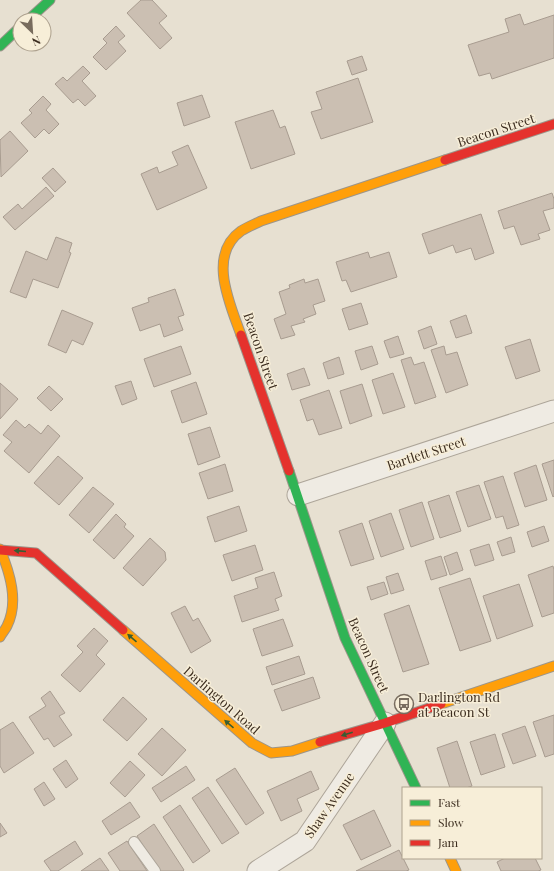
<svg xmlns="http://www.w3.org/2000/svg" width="554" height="871" viewBox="0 0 554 871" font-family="'Playfair Display',serif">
  <rect width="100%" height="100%" fill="#e7e0d1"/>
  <path fill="#cbbfb2" stroke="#a89c90" d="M141,0H152L167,16L159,23L172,38L160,49L127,13Z
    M520,14L524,25L554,15V58L492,79L490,73L479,76L468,45L509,32L505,19Z
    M116,26L125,36L118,42L126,51L106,70L93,57L107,43L103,39Z
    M362,56L367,70L352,75L347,61Z
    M83,66L90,73L82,81L96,96L85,106L78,99L73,103L55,84L63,77L67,81Z
    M358,78L373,122L321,139L311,112L322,109L316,92Z
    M202,95L210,117L184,126L177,103Z
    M43,96L51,104L46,110L59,124L49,134L44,129L35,138L21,123L32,113L29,110Z
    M273,110L280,128L285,126L295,154L251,169L235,122Z
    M10,131L28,151L1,177L0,140Z
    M188,145L207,188L157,210L141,174L157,167L159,173L178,165L172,152Z
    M53,168L66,182L55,192L42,178Z
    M46,187L54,196L15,230L3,217L18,204L22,209Z
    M552,193L554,199V208L543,211L550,230L538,234L540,239L521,245L514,226L504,229L498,211Z
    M481,214L494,253L475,260L471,248L456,253L453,245L429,254L422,234Z
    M56,237L72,243L69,252L71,253L58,288L33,279L26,298L10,292L26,251L47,260Z
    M368,252L370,258L389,252L397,277L351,292L346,280L342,281L336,262Z
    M304,279L305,283L318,279L325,301L313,305L316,314L303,319L305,322L291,326L295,335L281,339L274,319L286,314L279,292L290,288L289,285Z
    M175,289L184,315L178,317L183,330L164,337L160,324L140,331L132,308L149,302L148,298Z
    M361,303L368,324L349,330L342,309Z
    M62,310L93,323L83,345L72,340L66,353L48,345Z
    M466,315L472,333L456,338L450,321Z
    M431,326L437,344L424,349L418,331Z
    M398,336L404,354L390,358L384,341Z
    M530,339L540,371L516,379L505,347Z
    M181,346L191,374L154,387L144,359Z
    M372,346L378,364L361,370L355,351Z
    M444,346L446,355L457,352L468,385L446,393L431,350Z
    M339,357L344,374L328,379L323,363Z
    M411,357L414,365L424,362L436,397L415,404L401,360Z
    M304,368L310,385L292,390L287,374Z
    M393,373L405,407L383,414L372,380Z
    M131,381L137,399L122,405L115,386Z
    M196,382L207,414L182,423L171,391Z
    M0,383L18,399L0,419Z
    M362,384L372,416L350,424L340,391Z
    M49,386L63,399L51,411L37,398Z
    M329,390L342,428L319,435L313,419L307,421L300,400Z
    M16,420L25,428L29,424L41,434L48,425L60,436L29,473L4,451L12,442L3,435Z
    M210,427L220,457L198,465L188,434Z
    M58,456L83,478L59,505L34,483Z
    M554,460V496L553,497L542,464Z
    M225,464L233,491L208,499L199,473Z
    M536,465L547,500L525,507L514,473Z
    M503,476L519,525L507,529L503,516L496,518L484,482Z
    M479,485L491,519L468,527L456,492Z
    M93,487L114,504L89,533L69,515Z
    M449,495L461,531L440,538L428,502Z
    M422,502L434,539L411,547L399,510Z
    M239,506L247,531L215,542L207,517Z
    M391,513L404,549L381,557L369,521Z
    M116,514L126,524L124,527L134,536L114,559L93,540Z
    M362,523L374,559L351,566L339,531Z
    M544,526L549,541L532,547L527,532Z
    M511,537L515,552L502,556L497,542Z
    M150,538L165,552L166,560L143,586L123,568Z
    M489,544L494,560L475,566L470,550Z
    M255,545L263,570L232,581L223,555Z
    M457,552L463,570L450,575L444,557Z
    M441,556L447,575L431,580L425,561Z
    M553,566L554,570V613L542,617L528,575Z
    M274,572L282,596L275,599L279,610L242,622L234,596L258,588L255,578Z
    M398,573L404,590L391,594L386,577Z
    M470,578L491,641L460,651L439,588Z
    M384,582L388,594L371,600L367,587Z
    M519,584L533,626L497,639L483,596Z
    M409,605L429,664L403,672L384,614Z
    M185,606L193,621L198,618L211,641L191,653L171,613Z
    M283,619L293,646L262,656L253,629Z
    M94,628L108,641L96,655L105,664L80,692L61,675L83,652L77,646Z
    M299,656L305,674L272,685L266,667Z
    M313,677L320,698L282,711L274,690Z
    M50,691L65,713L59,716L72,735L54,747L48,738L44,740L29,717L46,706L41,698Z
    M123,697L147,719L127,741L103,720Z
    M554,715V754L545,757L533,722Z
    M13,722L34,753L4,773L0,766V730Z
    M525,726L536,756L513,764L502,734Z
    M162,728L186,750L162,776L138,754Z
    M495,734L505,767L481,775L470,742Z
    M457,741L472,786L466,788H450L437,748Z
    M66,760L78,779L66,788L53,769Z
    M130,761L145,775L125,797L110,783Z
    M186,766L195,780L161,802L152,788Z
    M235,768L264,813L246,825L216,780Z
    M311,771L319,789L297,799L302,811L281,821L267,791Z
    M44,782L55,799L44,806L34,789Z
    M208,787L239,833L222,844L192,798Z
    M130,802L140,817L111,835L102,821Z
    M180,805L210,851L193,863L163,817Z
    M374,810L391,846L361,860L343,825Z
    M0,823L7,833L0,837Z
    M154,824L184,870L183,871H160L137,836Z
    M75,841L83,854L58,871H51L44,861Z
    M127,841L147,871H120L108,853Z
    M399,850L409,870L406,871H356Z
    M100,858L109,871H81Z
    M505,858H535L541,870L538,871H501L497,862Z"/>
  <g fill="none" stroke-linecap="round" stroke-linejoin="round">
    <defs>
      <path id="lane" d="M134,842L155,871"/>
      <path id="street" d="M298,495L554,411
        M258,871L305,841L385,723"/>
      <path id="fast" d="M28,20L50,0
        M0,46L20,27
        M289,471L345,638L416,788"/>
      <path id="slow" d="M241,335C230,304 207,255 241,231C247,227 255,224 261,221L445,160
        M0,549C10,573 19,602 7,626C5,630 2,633 0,637
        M123,630L252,743L271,753L292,751L320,742
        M441,704L554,666
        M450,858L456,871"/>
      <path id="jam" d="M445,160L554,124
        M241,335L289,471
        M0,550L36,553L123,630
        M320,742L385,723L441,704"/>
    </defs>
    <use href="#lane" stroke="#ada599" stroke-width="12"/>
    <use href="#street" stroke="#ada599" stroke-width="23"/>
    <use href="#fast" stroke="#9c958a" stroke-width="11"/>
    <use href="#slow" stroke="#9c958a" stroke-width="11"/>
    <use href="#jam" stroke="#9c958a" stroke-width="11"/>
    <use href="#lane" stroke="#efebe3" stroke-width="10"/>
    <use href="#street" stroke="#efebe3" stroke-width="21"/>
    <use href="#fast" stroke="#30b455" stroke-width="9"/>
    <use href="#slow" stroke="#ff9f0a" stroke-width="9"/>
    <use href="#jam" stroke="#e5322d" stroke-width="9"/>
  </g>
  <defs><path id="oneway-solid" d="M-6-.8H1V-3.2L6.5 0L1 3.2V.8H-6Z"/></defs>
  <g fill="#385d33">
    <use href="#oneway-solid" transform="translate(20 551) rotate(-175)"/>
    <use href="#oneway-solid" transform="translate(132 638) rotate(-139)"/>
    <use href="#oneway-solid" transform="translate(229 724) rotate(-139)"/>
    <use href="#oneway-solid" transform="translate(347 734) rotate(163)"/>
  </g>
  <defs>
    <symbol id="bus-ring" viewBox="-11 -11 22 22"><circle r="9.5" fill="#f7eed8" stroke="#786c5e" stroke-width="1.5"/><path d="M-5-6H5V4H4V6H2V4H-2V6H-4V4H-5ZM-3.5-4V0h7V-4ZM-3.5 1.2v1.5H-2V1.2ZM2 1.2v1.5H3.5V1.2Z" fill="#786c5e"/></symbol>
  </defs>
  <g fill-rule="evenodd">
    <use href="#bus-ring" x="393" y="693" width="22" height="22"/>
  </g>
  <g text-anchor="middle" stroke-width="3" stroke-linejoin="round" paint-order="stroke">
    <g font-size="13" fill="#3d2e20" stroke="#f7eed8">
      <text transform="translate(496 130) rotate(-18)" y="5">Beacon Street</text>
      <text transform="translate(261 351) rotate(71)" y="5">Beacon Street</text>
      <text transform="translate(426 453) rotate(-18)" y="5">Bartlett Street</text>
      <text transform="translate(369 655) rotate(66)" y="5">Beacon Street</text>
      <text transform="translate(222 700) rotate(41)" y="5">Darlington Road</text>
      <text transform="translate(329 805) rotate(-55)" y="5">Shaw Avenue</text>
    </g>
    <g font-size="13" fill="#3d2e20" stroke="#f7eed8" text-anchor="start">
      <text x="418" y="702">Darlington Rd<tspan x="418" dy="15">at Beacon St</tspan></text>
    </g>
  </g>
  <rect x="402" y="787" width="140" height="72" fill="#f7eed8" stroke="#ada18e"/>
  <rect x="410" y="800" width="20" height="6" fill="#30b455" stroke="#ada18e"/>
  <text x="438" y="807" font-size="12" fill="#3d2e20">Fast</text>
  <rect x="410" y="820" width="20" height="6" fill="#ff9f0a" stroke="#ada18e"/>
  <text x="438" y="827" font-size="12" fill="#3d2e20">Slow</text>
  <rect x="410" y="840" width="20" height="6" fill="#e5322d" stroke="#ada18e"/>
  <text x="438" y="847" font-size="12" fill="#3d2e20">Jam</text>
  <g transform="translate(32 32) rotate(155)"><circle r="19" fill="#f7eed8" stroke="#ada18e"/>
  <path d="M0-3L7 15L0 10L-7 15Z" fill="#786c5e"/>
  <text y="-6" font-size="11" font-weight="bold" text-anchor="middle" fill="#3d2e20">N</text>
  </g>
</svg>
